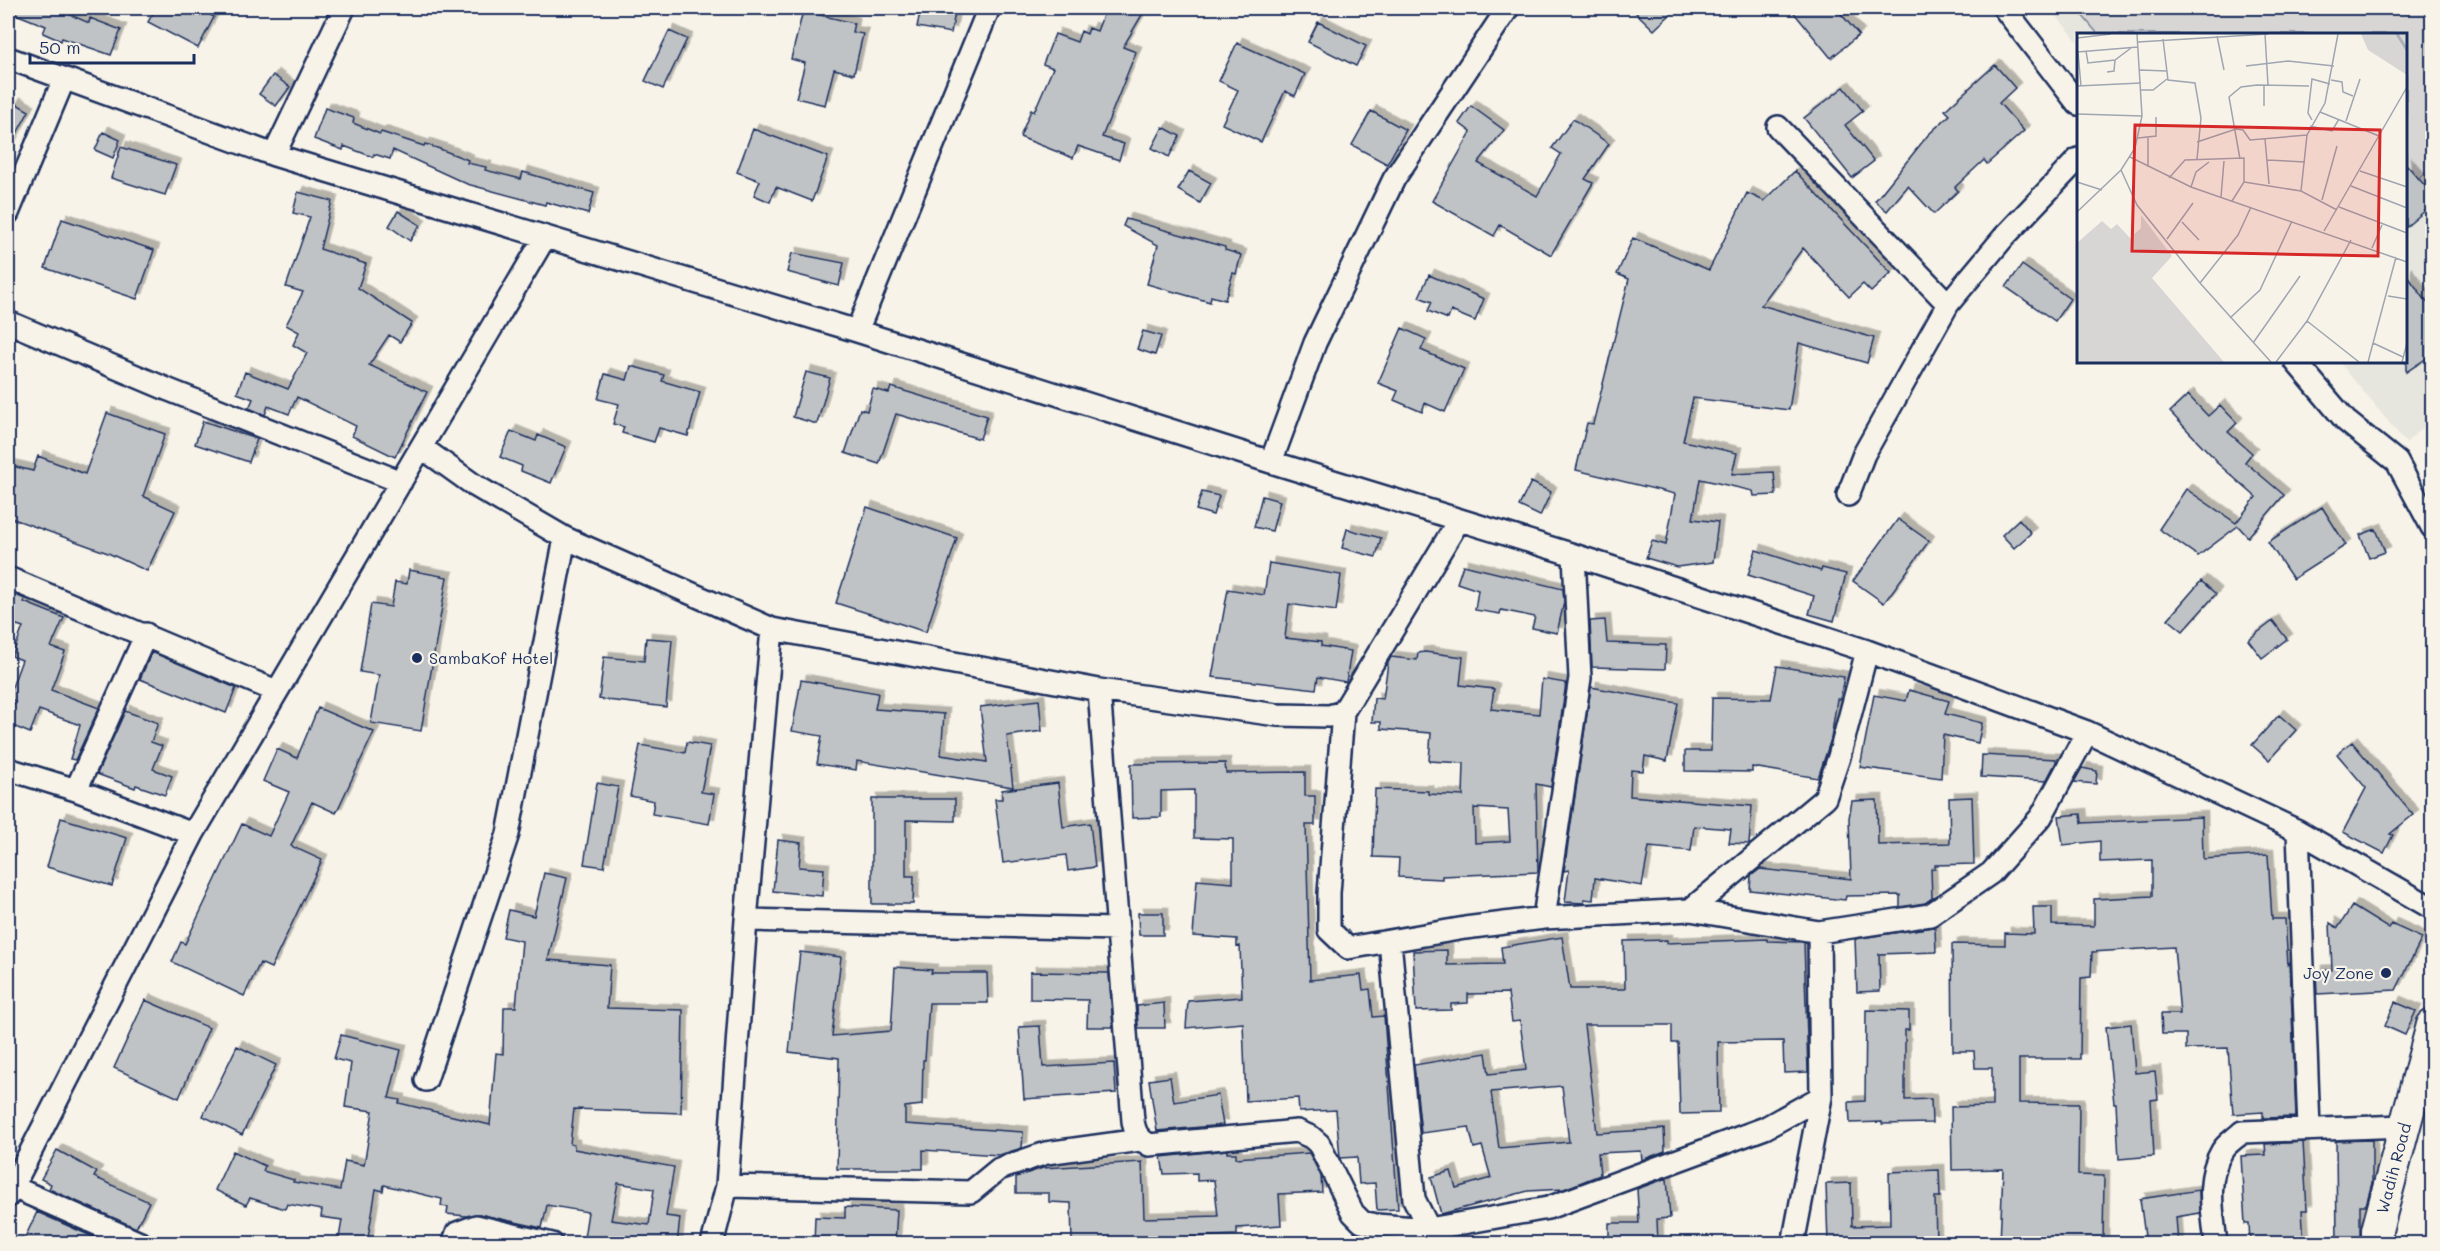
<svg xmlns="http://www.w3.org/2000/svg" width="2440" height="1251" viewBox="0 0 2440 1251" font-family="Mali,sans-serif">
  <defs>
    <filter id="shadow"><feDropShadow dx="5.5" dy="-5.5" stdDeviation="0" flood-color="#0004"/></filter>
  </defs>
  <rect width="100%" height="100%" fill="#f7f3e8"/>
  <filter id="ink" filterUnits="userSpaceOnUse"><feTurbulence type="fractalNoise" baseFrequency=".0167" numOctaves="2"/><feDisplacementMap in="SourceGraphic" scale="12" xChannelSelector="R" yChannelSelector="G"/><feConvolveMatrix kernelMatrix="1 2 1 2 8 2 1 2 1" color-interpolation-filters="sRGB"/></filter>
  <g filter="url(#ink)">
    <path fill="#e6e5de" d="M2050,8H2432V418L2406,443L2339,362H2406V34H2078V42Z"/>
    <path fill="#d7d6d4" stroke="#798299" stroke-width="1.5" d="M2076,8H2432V166L2406,190V34H2098Z"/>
    <path fill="#c0c3c5" stroke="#1b2f5e" stroke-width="1.5" fill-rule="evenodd" filter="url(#shadow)" d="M8,8H55L89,23L90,18L121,30L111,55L62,38L61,41L43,33L46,26L8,11Z
      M156,8H174L187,14L190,8H197L214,17L198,48L148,22Z
      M921,8H956L951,33L917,27Z
      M1106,8H1146L1123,47L1136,52L1102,137L1124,144L1119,160L1078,146L1073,158L1020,137L1031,110L1034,112L1053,68L1043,64L1055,34L1077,42L1081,31L1087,34L1089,28L1097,31Z
      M1631,8H1677L1654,30Z
      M1790,8H1836L1859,35L1831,58Z
      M803,11L854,23L852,32L863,34L854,74L834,69L825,105L796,98L805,63L791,59Z
      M1318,22L1366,46L1356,66L1308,42Z
      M669,31L687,39L663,89L645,81Z
      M1237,43L1305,74L1295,96L1285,91L1261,142L1222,124L1238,90L1219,81Z
      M1995,65L2015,88L1999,103L2024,131L1987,164L1984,160L1955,187L1958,191L1934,214L1908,186L1887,211L1875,201L1928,135L1950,115L1945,110Z
      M273,75L290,87L276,106L259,94Z
      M1844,87L1863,111L1845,125L1874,161L1852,178L1804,118Z
      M15,103L29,111L8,150V115Z
      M1471,106L1504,130L1478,163L1537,196L1561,154L1552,148L1573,119L1609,144L1585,179L1593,183L1551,255L1500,225L1494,236L1432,201L1471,132L1459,123Z
      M325,108L354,118L353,123L380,134L381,132L424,146L425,144L440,149L468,160L467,163L486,167L485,170L521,179L523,172L594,193L588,214L546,202L545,205L467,184L393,150L390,159L374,154L373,157L344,146L343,150L314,139Z
      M1371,111L1406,130L1387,164L1352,145Z
      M1163,127L1180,136L1169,157L1152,148Z
      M753,129L828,157L812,201L776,187L770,202L754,195L760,181L737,172Z
      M103,132L120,140L113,158L95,150Z
      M121,147L176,165L165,195L111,178Z
      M2406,164L2433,195V204L2406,227Z
      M1189,171L1211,183L1200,203L1178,190Z
      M1795,171L1891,273L1871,292L1863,284L1849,297L1803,248L1761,305L1874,338L1867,363L1799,343L1789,410L1693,398L1683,441L1737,453L1732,474L1774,472L1776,495L1754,496L1753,491L1700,479L1693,519L1718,522L1713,562L1677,567L1646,558L1652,541L1666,545L1675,494L1576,470L1587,423L1593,424L1629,279L1617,274L1633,238L1709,270L1747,193L1764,201Z
      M298,192L332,201L320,249L366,264L358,288L412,323L400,342L389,335L369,365L427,392L395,457L352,436L356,426L297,397L289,414L268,406L265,415L249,408L253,399L237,393L245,372L288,389L307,353L293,345L299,332L286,325L303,292L286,287L310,217L293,213Z
      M398,211L420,225L410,241L389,226Z
      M62,219L154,250L137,299L45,268Z
      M1126,219L1225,247V250L1241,255L1236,274L1233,273L1225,300L1211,296L1210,302L1147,284L1158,245L1123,226Z
      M792,253L844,263L839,286L787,272Z
      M2022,265L2070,299L2055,321L2006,287Z
      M2406,274L2433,310V354L2406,372Z
      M1429,275L1484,299L1475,321L1451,311L1448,319L1428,311L1432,302L1419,297Z
      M1402,328L1426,339L1421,350L1464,369L1445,412L1425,403L1422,412L1394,400L1398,391L1378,383Z
      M1143,331L1161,336L1155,355L1137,349Z
      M631,366L664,375L662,381L700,392L688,436L659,428L654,442L622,433L624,427L613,424L619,404L598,399L605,374L627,380Z
      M806,372L830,378L817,424L793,417Z
      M891,387L987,416L980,439L896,414L879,464L845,453L860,409L867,411L873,389L889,393Z
      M2188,395L2208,416L2220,405L2237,423L2228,432L2252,453L2245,462L2284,495L2248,537L2238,526L2198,556L2159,529L2186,489L2236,523L2256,497L2216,462L2217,461L2170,412Z
      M107,413L165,434L143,496L175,511L147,571L108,553L8,517V465L33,471L38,456L85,474Z
      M203,421L257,439L249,462L195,444Z
      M511,431L536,441L538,435L566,447L551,483L521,471L522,466L500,457Z
      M1531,482L1551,492L1540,516L1519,506Z
      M1202,492L1219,496L1213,515L1196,510Z
      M1262,496L1280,501L1272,531L1254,527Z
      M867,507L957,538L926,632L836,603Z
      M2322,507L2346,545L2293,579L2268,542Z
      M1898,519L1929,541L1884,603L1853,581Z
      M2019,519L2031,533L2014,548L2002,535Z
      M1347,529L1381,538L1376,557L1342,548Z
      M2376,529L2385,552L2369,558L2360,535Z
      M1756,550L1821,571L1822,568L1846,574L1834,621L1809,614L1814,596L1748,575Z
      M1269,563L1341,575L1336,611L1289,604L1285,638L1321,642V646L1351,651L1346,682L1318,677L1316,689L1212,677L1228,589L1264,595Z
      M1463,565L1563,589L1564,602L1557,633L1532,628L1535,617L1501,610L1500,614L1475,610L1478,590L1457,583Z
      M409,570L447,577L421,731L371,723L379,675L360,672L371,604L391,607L395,582L407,584Z
      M2201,581L2216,594L2183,631L2168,619Z
      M8,592L25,599L24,602L64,618L51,647L65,652L51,690L99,708L75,760L70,759L80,725L39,710L30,733L8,724L15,701L8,698L22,660L12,656L23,627L14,624L8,639Z
      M1605,620L1607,643L1666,645L1665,669L1592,667L1590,621Z
      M2273,621L2287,639L2262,658L2248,640Z
      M646,638L672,640L666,707L599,699L604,657L644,661Z
      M152,652L236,688L226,713L140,679Z
      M1425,652L1463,657L1460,685L1494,689L1491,709L1539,714L1542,679L1566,683L1551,787L1536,784L1538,872L1442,876V879L1398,877L1399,858L1373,857L1375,789L1428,791V794L1463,796L1464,763L1429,761L1431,733L1381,729V722H1372L1374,698L1383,699L1388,663L1391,657L1417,660L1418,653ZM1474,808L1508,810L1510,841L1475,843Z
      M1777,666L1844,677L1840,699H1837L1831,739L1818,778L1752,767V772L1685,771V751H1711L1712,698L1771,699Z
      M801,680L878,693L875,709L944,714L941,755L987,762L980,707L1039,700L1042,731L1007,736L1013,787L857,761L856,770L817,764L822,736L792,731Z
      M1591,687L1678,703L1667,761L1645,756L1643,771L1631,770L1630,796L1752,806L1749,844L1729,843L1731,829L1694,826L1691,851L1649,847L1642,886L1595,878L1593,900L1584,899V903L1565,902L1569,870L1564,871Z
      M1909,690L1949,701L1945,714L1982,723L1978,743L1943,735L1941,778L1860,767L1874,695L1906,701Z
      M318,708L374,732L336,813L312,802L291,846L322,860L271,968L260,963L244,996L172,962L181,942L185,944L242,824L269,836L289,792L263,781L277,749L297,758Z
      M125,711L158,723L151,742L162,746L153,769L172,776L165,795L136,785L135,788L97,774Z
      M2279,715L2296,730L2269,760L2252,745Z
      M687,742L710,746L701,792L714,794L709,824L652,814L654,801L630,796L640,745L685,753Z
      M2352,742L2413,815L2390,834L2393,835L2384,853L2343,832L2366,788L2337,754Z
      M1982,755L2056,759V762L2046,781L1981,777Z
      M1225,763L1226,773L1305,772V796H1315V825H1306L1310,980L1361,975L1363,990L1370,989L1373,1017L1384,1016L1398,1209L1377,1210L1375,1183L1359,1184L1357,1157L1340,1158L1336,1110L1299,1112L1298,1098L1246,1101L1243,1023L1186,1028L1188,1001L1242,997L1240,946L1237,947V939L1193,936L1197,880L1233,883V839L1194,838V790L1161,791V817L1132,818L1131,764Z
      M2082,768L2097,771L2096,784L2074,782Z
      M597,783L618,787L604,867L584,864Z
      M1058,783L1063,827L1090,823L1095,867L1068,871L1066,855L1003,863L995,799H1002V790Z
      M1972,797L1974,864L1935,865V868L1931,869L1932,898L1925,903L1900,907V895L1846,896L1845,900L1750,890L1751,876L1760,869L1851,879L1849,818L1852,801L1877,800L1878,845L1950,843L1949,798Z
      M872,799H955V821L906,820V876H914L913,904H872Z
      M2081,814L2082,823L2202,817L2203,859L2268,855L2272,919H2285L2288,965L2290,962L2296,1117L2263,1118V1112L2233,1114L2228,1048L2186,1049V1034H2162L2161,1014H2180L2174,947L2092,952L2091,977L2081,978L2080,1059H2019V1103L2079,1104L2078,1175L2104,1176L2103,1244H2000L2003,1169L1952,1170L1951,1107L1992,1106V1068H1975L1974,1051H1953L1952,944L2005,945V933L2034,934L2033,907H2052V925L2094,926V899L2152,896V860L2100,862V841L2063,845L2059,816Z
      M61,818L127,838L112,886L47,867Z
      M778,840L801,843L799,867L824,869L822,896L773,891Z
      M544,873L567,878L548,960L610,965L607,1008L683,1010L681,1113L574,1109L570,1144L574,1145V1149L674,1167L666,1216L680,1218L677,1244H614L584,1238L588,1212L547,1205L542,1228L479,1214L466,1216L447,1214L448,1207L441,1206L442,1199L384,1185L383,1191L376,1189L367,1244H338L342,1220L321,1217L322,1210L287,1204L285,1209L250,1198L246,1205L215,1190L233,1151L265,1166L263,1171L294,1180L293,1182L340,1190L345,1161L364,1165L373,1111L345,1107L351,1063L334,1059L341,1035L401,1050L389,1098L400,1100L399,1103L490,1125L496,1053L503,1054L504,1007H516L522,941L503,937L509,910L534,916ZM618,1183L654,1189L649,1225L611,1220Z
      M2352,906L2389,929L2391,924L2422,938L2396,990L2317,994L2316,971L2332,970L2330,923L2338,928Z
      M1138,913H1163V935H1139Z
      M1933,927L1935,929L1936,952L1879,954L1880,991L1857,992L1855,939Z
      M1562,937L1570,989H1625L1624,941L1667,940V943L1767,939V941L1804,942L1808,1072L1784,1073L1783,1041L1718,1042L1719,1113L1680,1114L1678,1043H1672V1025H1584L1597,1133L1664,1129L1665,1151L1642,1160L1641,1151L1598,1153L1600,1175L1564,1189L1528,1191L1441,1214L1431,1177L1451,1171L1456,1188L1491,1178L1482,1146L1474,1148L1469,1127L1421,1133L1414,1065L1486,1053L1489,1074L1526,1070L1520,1021L1512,1022L1508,993L1468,994V1003L1451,1004V1010L1416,1011L1413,951L1447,950V965L1503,964L1501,947ZM1562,1086L1569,1142L1499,1148L1491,1092Z
      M800,952L841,957L832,1036L891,1031L895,967L932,970L931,973H987L988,1003H929L925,1060H923L922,1105L905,1107V1124L1023,1132L1022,1148L999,1155L923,1150V1169H837L839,1058L789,1052Z
      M1030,972L1109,973L1113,1027H1087L1088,1000L1030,999Z
      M145,1000L209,1028L179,1098L114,1068Z
      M2395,1002L2416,1011L2405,1035L2385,1026Z
      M1164,1003L1165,1028H1138L1137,1006Z
      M1866,1010L1909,1011V1030H1905V1100L1931,1099L1932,1123L1882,1124V1122L1850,1123L1849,1102L1865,1101Z
      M2131,1024L2135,1073L2155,1071L2158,1099L2151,1100L2154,1156L2119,1159L2116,1103H2114L2106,1027Z
      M1040,1026L1043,1067L1114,1063L1116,1093L1024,1099L1019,1027Z
      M237,1046L276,1065L242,1135L203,1116Z
      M1170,1077L1174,1102L1218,1095L1223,1125L1157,1131L1149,1080Z
      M2372,1140V1183L2366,1205H2360V1244H2337L2336,1141Z
      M2303,1142L2307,1210H2302L2304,1244H2250L2249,1224H2245L2241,1156L2266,1155L2265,1144Z
      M57,1150L97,1172L94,1177L149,1202L136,1228L49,1189L51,1184L41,1179Z
      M1227,1150V1153H1236V1158L1309,1153L1321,1176L1322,1192L1279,1194L1281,1225L1237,1228V1235L1072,1242L1071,1203L1049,1202V1193H1016V1177L1043,1168L1142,1162L1144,1218L1218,1216L1214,1180L1197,1181V1173L1164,1174L1161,1157Z
      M1939,1170L1940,1197H1935L1936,1244H1828L1826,1184L1851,1183L1852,1226L1890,1225L1889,1172Z
      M1667,1178L1670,1218L1657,1219L1658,1244H1609V1223H1639L1637,1189Z
      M2199,1190L2200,1213L2176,1217L2178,1244H2146L2140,1199Z
      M845,1207L897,1210L895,1244H814L815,1217L845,1218Z
      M37,1212L109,1244H22Z"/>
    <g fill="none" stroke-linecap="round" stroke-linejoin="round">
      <defs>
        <path id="street" d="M2004,8L2078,104
          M8,58L274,155L857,331L1271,462L1574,555L1867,651L2087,732L2298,831L2432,908
          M1778,127L1948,304
          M274,155L344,8
          M8,213L64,79
          M8,322L169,390L401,482
          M857,331L989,8
          M2296,362L2346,421L2397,462L2432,527
          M421,447L474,485L565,538L772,629L1099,690L1277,715L1329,716L1343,712
          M1271,462L1315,343L1394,179L1508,8
          M1848,495L1864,454L1948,304L2004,237L2078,159
          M1459,520L1343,712L1329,893V930L1348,948L1465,928L1544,918L1690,910L1819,932L1930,915L1991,873L2041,817L2087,732
          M8,578L276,691
          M1099,690L1133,1121C1135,1133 1138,1138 1149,1145L1297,1131L1311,1137L1319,1144L1353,1213L1362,1222L1376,1225L1429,1229L1548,1208L1765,1128L1821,1097
          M8,769L76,790L193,834
          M76,790L146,634
          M2298,831L2309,1129
          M1690,910L1825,798L1839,757L1867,651
          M1544,918L1580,678L1574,555
          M746,920L1117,929
          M1390,941L1414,1199L1429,1229L1431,1244
          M426,1080L508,834L565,538
          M727,1186L971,1192L999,1169L1046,1153L1140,1140
          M13,1187L142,1244
          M8,1196L193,834L545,237
          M453,1244L457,1233L476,1226L552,1244
          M712,1244L727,1186L746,920L772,629
          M1793,1244L1821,1097L1819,932
          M2216,1244C2213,1213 2205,1179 2222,1151C2226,1144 2236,1138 2242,1132L2404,1126"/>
        <g id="secondary">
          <path id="s1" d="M2377,1244V1230L2432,1025"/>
        </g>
      </defs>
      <use href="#street" stroke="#1b2f5e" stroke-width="26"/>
      <use href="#secondary" stroke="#1b2f5e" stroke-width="34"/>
      <use href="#street" stroke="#f7f3e8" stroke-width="21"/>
      <use href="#secondary" stroke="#f7f3e8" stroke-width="30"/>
    </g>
  </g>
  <g fill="#1b2f5e" stroke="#f7f3e8" stroke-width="2">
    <circle cx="417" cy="658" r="6"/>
    <circle cx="2386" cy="973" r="6"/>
  </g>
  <g text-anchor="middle" stroke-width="4.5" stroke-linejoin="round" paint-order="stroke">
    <g font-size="16" fill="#1b2f5e" stroke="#f7f3e8" text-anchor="start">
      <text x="429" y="664">SambaKof Hotel</text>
      <text x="2374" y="979" text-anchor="end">Joy Zone</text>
    </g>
    <g font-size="16" fill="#1b2f5e" stroke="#f7f3e8">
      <text dy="6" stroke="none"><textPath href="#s1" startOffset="78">Wadih Road</textPath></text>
    </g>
  </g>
  <g transform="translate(2077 33)">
    <rect width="330" height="330" fill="#f7f3e8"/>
    <path d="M284,1H330V42L291,17ZM64,182L95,223L75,245L147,329H0V210L25,188L34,196L40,191L53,205L64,195Z" fill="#d7d6d4"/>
    <path fill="none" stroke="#acb0b9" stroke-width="3" d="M320,1L330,17"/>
    <path fill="none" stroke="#9fa5b1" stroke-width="1.5" d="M188,1L191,52M140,3L147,37M0,5L34,1M86,6L91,47L118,50L124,85L120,126M61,9L191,1M9,18L11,30L38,27L54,15M0,19L61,14M1,19L4,53M169,33L211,28L257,33M63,37L90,38M30,39L37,38L38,27M254,47L265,49L266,59L276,63M0,53L64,50M64,57H76L90,46M187,73V52M243,79L302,103M0,81L65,83M235,87L231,80L235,46L253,51M269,88L283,46M233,93L255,98L262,86M61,105L79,103V84M71,105V134M188,106L192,151M120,109L159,96L166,97L173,107L230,102M53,124L114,154L330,229M163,126L152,64L164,54L180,52L232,53M190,127L228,129M44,137L60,172L123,250L194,329M283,138L330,154M92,145L108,127L167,125V149L155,168M0,149L25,157M167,149L224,158L260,177M274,153L330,175M114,154L119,139L132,129M224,158L230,102L248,70L261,1M144,164L147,128M245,167L260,113M262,174L330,200M0,179L44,137L58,115L65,83L60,1M105,189L122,207M247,198L330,54M90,206L116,170M295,215L305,192M123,250L161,202L174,174M311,263L330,266M153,285L183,257L215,188M230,288L282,329M176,310L223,243M296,310L326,324M199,329L230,288L274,207M291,329L319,224M325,329L330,310"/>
    <path fill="#d62828" fill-opacity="0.15" stroke="#d62828" stroke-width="3" d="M58,92L303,97L301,223L55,218Z"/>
    <rect width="330" height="330" fill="none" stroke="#1b2f5e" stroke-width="3"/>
  </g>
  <rect width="2440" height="1251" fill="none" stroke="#f7f3e8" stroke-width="30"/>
  <rect x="15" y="15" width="2410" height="1221" fill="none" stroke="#1b2f5e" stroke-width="2" filter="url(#ink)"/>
  <path d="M30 54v9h164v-9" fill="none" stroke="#1b2f5e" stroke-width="3"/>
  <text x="39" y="54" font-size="18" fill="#1b2f5e" stroke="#f7f3e8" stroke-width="4.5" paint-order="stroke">50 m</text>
</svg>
